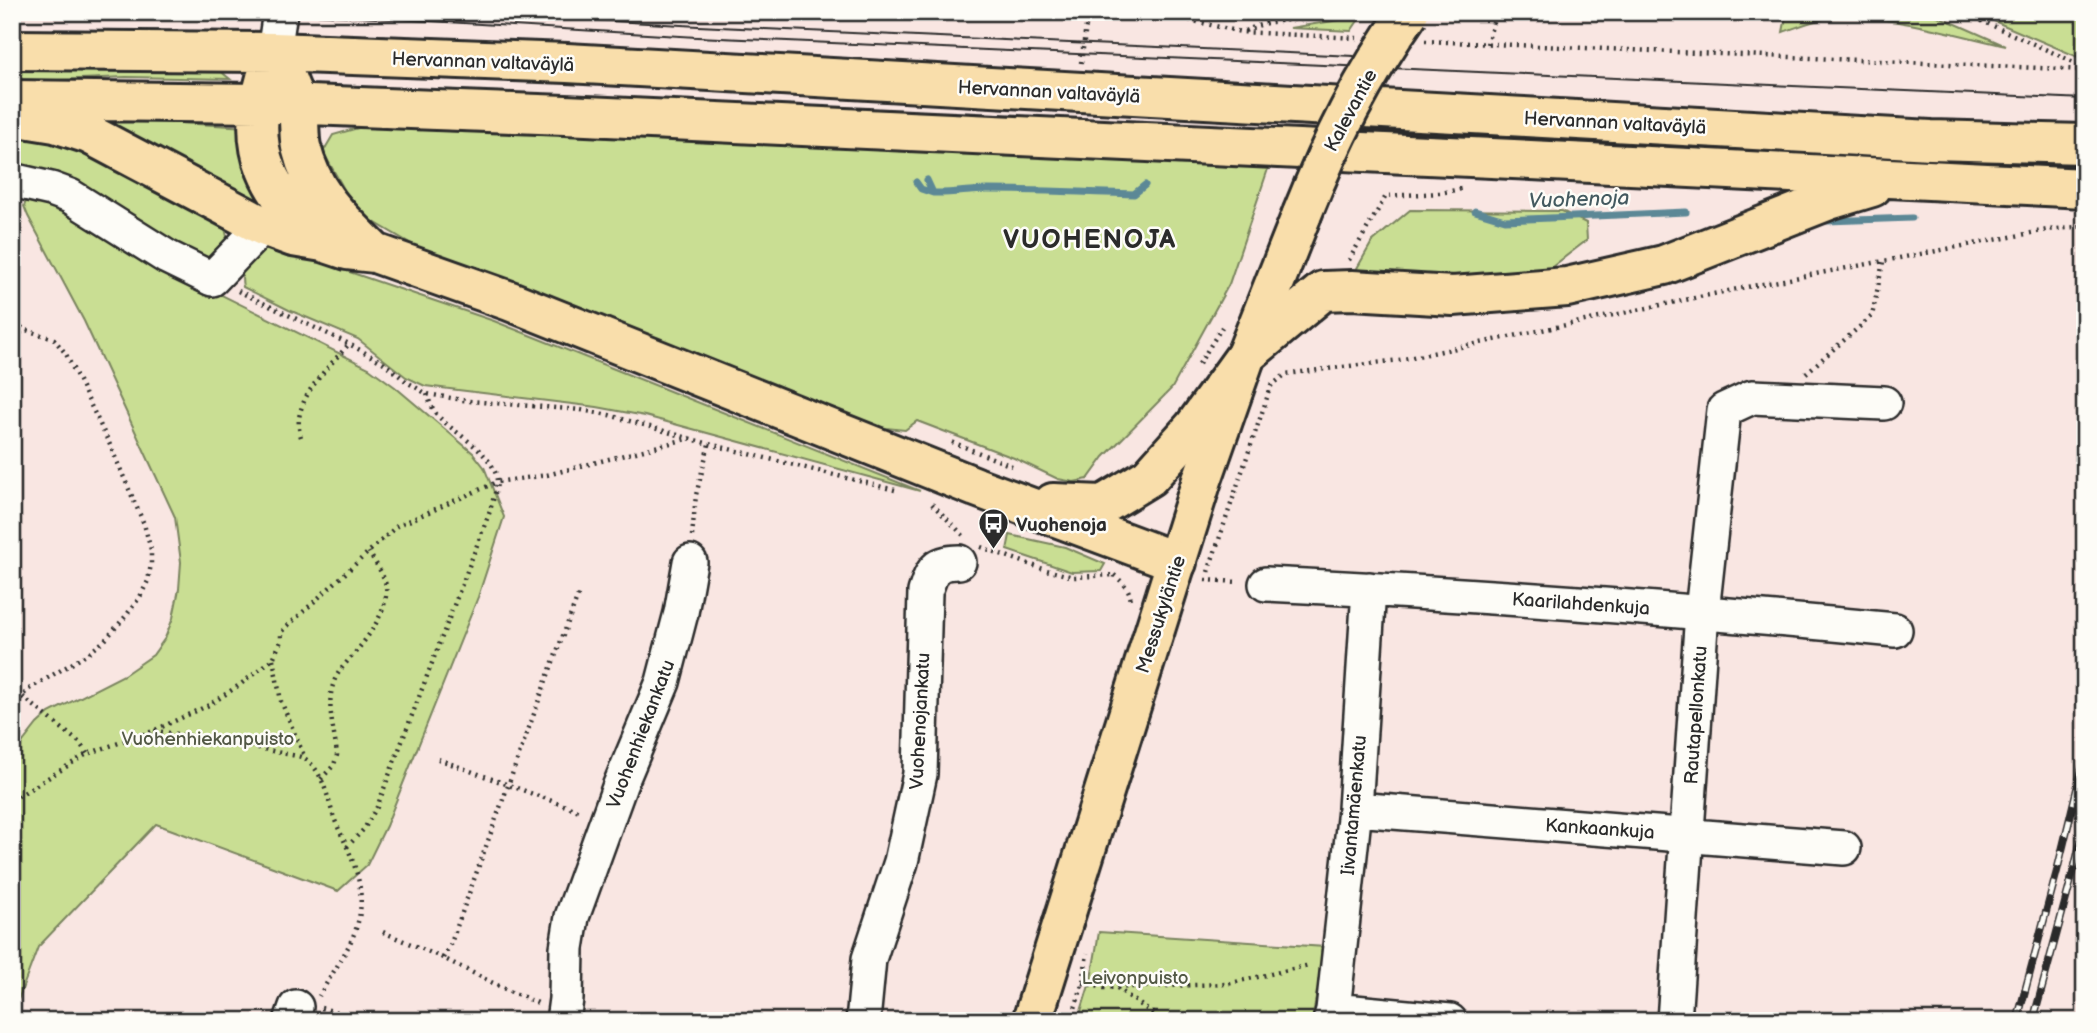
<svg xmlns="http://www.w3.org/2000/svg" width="2097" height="1033" viewBox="0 0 2097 1033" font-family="'Balsamiq Sans',sans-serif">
  <rect width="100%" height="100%" fill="#f9e6e2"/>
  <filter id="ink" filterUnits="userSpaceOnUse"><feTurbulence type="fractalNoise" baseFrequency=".0143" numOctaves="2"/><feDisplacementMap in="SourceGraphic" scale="14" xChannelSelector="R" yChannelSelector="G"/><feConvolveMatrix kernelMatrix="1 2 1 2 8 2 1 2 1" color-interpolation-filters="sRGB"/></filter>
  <g filter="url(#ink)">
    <path fill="#c9de93" stroke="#7a845f" stroke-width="2" d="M1347,12H1364L1351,31L1290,28L1339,20Z
      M1787,12H1929L2006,46C1952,34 1878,11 1824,19C1810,21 1796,28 1783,32Z
      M1973,12H2085V60Z
      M12,64L219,70L230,79L126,77L12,82Z
      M78,117L248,127L264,217Z
      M428,125L1269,166L1229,284L1172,388L1104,457L1088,479L1074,482L1058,479L1014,458L917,421L905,430L867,426L415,246L357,212L323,152L333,135L358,128Z
      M12,129L64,141L184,201L225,228L228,241L212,262L12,171Z
      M35,193L159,264L369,368L395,387L473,453L484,467L504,517L478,597L386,826L367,865L338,891L156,824L38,947L12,1016V756L37,724L49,713L124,675L153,655L165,638L173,618L179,589L181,562L175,517L84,321L28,216L24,206L27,199Z
      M1410,210L1562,211L1586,223L1587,240L1548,270L1404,278L1356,270L1372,242Z
      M273,246L494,321L920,491L645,416L597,407L425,386L406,377L358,339L289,310L243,287C238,261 253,257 273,246Z
      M1010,535L1065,547L1105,564L1101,571L1072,572L1007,550Z
      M1099,932L1325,947L1312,1021H1078L1091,979Z"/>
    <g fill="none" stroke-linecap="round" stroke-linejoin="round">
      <path stroke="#5c8896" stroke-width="7" d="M927,180L933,193C951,194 969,190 987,190C1036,190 1085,192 1134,194L1145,185
        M916,182L921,189L933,193
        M1475,211L1505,220L1686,212
        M1827,221L1912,218"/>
      <defs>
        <path id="minor" d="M274,52L280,12
          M12,180L51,189L70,196L167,257L212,279L263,226
          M1266,584C1476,594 1686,610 1895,630
          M1355,809L1844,848
          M1333,1010L1450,1021
          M291,1021L296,1007
          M563,1021L566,999L567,948L572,917L620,785L663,682L681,613L690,562
          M863,1021L869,959L901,862L920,774L925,592C932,571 934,562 959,562
          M1330,1021L1333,1010L1355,809L1369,589
          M1674,1021L1702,612L1724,410L1752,397L1884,403"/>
        <path id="major" d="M1032,1021L1202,480L1246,355L1302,214"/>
        <path id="highway" d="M12,50L274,52L567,63L1931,140L2085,144
          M266,78C244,152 269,193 323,242
          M288,83C290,89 294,96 296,103C301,117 298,133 301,147C313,196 341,219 375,253
          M12,100L259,103L565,115L1513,159L2085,188
          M18,117L55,123L89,134L263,226L293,237L323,242L347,250L375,253L510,301L976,487L1177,562
          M1053,503L1103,505L1149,477L1194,427L1246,355L1323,291L1352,290L1453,296L1567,287L1664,265L1829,200L1872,187"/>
      </defs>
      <use href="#minor" stroke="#2b2b2b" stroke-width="38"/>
      <use href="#major" stroke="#2b2b2b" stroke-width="44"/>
      <use href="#highway" stroke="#2b2b2b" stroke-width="44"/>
      <path stroke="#2b2b2b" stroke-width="4.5" stroke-dasharray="2 5" stroke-linecap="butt" d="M1155,12L1241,32L1357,38
        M1962,12L2085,67
        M1245,31C1256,26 1267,22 1279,21C1297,18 1319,22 1336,12
        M1425,41L2085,70
        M1487,44L1496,12
        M1081,63L1088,12
        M1349,260L1386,196L1440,193L1461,189
        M238,291L349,344L384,363L407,382L427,394L469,401L581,410L609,415L709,444L895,490
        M12,316L23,329L54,339L66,354L110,445L144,524L151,550V564L148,581L140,597L125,617L105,640L88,654L29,689L22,696L12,715
        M12,345L23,329
        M1199,364L1222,327
        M1806,373L1872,316L1883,262
        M301,437C289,402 328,368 349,344
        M952,442L1012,466
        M932,504L963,535
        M692,536L696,495L709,444
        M981,547L1046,570L1074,577L1114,575
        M1208,572L1271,386L1286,374L1399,360L1747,287L2047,230L2085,226
        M1114,575C1124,583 1130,589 1131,602
        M1205,580L1239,582
        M273,659L281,701L305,758
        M12,688L80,743L87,754
        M154,731C196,736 239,743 281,753C289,755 300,755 307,760C323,772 328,799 334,818C340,833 348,847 353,862C375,920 346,949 319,996
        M438,759L582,812
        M321,779L334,765L337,755C335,733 326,707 333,685C336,673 346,663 354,654C368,637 389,610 386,586C384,574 375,563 369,552
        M12,800L87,754L153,731L209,705L241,684L273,659L281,641V632L397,526L497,482L547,475L690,438
        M347,847L364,829L377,807L490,511C492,502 496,492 497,483C498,456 457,435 440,418C433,411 430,403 427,394
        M383,932L443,958L507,990L538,1003
        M443,958L451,943L547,678L579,593
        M1083,983L1104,988L1227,984L1310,965
        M1117,988L1163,1021
        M321,1008L372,1021
        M1071,1021L1083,983L1087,953"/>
      <use href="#minor" stroke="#fdfcf7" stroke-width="33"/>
      <use href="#major" stroke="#f9deab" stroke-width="38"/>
      <use href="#highway" stroke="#f9deab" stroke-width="38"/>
      <path stroke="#2b2b2b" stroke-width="2" d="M279,12L697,37L2085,99
        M461,12L698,26L1354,56"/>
      <defs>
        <path id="rail" d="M2017,1021L2057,871L2085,756
          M2033,1021L2073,873L2085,825"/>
      </defs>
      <use href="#rail" stroke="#2b2b2b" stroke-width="8"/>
      <use href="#rail" stroke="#fdfcf7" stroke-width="5" stroke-dasharray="16" stroke-linecap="butt"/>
      <defs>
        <path id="major-bridge" d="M1302,214C1332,139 1362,79 1409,12"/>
      </defs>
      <use href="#major-bridge" stroke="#2b2b2b" stroke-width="44" stroke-linecap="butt"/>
      <use href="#major-bridge" stroke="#f9deab" stroke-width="38"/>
    </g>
  </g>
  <defs>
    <symbol id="bus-pin" viewBox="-11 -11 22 30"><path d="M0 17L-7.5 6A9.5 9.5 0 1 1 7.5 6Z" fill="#2b2b2b" stroke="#fdfcf7"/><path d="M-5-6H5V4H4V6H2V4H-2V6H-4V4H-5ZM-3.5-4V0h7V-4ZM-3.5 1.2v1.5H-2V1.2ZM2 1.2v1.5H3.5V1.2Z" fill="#fff"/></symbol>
  </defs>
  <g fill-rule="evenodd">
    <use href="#bus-pin" x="976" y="506" width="35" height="47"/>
  </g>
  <g text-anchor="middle" stroke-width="5" stroke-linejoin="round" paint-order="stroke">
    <g font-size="19" fill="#2b2b2b" stroke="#fdfcf7">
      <text transform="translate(483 61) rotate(2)" y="7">Hervannan valtaväylä</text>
      <text transform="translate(1049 91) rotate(3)" y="7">Hervannan valtaväylä</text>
      <text transform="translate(1350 110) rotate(-62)" y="7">Kalevantie</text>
      <text transform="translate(1615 122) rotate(3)" y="7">Hervannan valtaväylä</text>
      <text transform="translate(1581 603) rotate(4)" y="7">Kaarilahdenkuja</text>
      <text transform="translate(1160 614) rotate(-72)" y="7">Messukyläntie</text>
      <text transform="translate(1695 715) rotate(-86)" y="7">Rautapellonkatu</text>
      <text transform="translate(919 721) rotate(-87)" y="7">Vuohenojankatu</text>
      <text transform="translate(640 734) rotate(-69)" y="7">Vuohenhiekankatu</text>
      <text transform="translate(1353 805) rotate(-85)" y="7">Iivantamäenkatu</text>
      <text transform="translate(1600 828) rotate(4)" y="7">Kankaankuja</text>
    </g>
    <g font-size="19" font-weight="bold" fill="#2b2b2b" stroke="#fdfcf7" text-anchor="start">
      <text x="1016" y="531">Vuohenoja</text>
    </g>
    <g font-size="19" fill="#525845" stroke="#fdfcf7">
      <text x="208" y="745">Vuohenhiekanpuisto</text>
      <text x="1135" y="984">Leivonpuisto</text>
    </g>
    <g font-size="21" font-style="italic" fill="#445a60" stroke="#fdfcf7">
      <text transform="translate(1579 199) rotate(-2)" y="7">Vuohenoja</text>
    </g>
    <g font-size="26" font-weight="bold" letter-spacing="2" fill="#2b2b2b" stroke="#fdfcf7">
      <text x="1090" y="248">VUOHENOJA</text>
    </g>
  </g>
  <rect width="2097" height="1033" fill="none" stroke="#fdfcf7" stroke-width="42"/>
  <rect x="21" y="21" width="2055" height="991" fill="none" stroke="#2b2b2b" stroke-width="2.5" filter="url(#ink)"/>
</svg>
